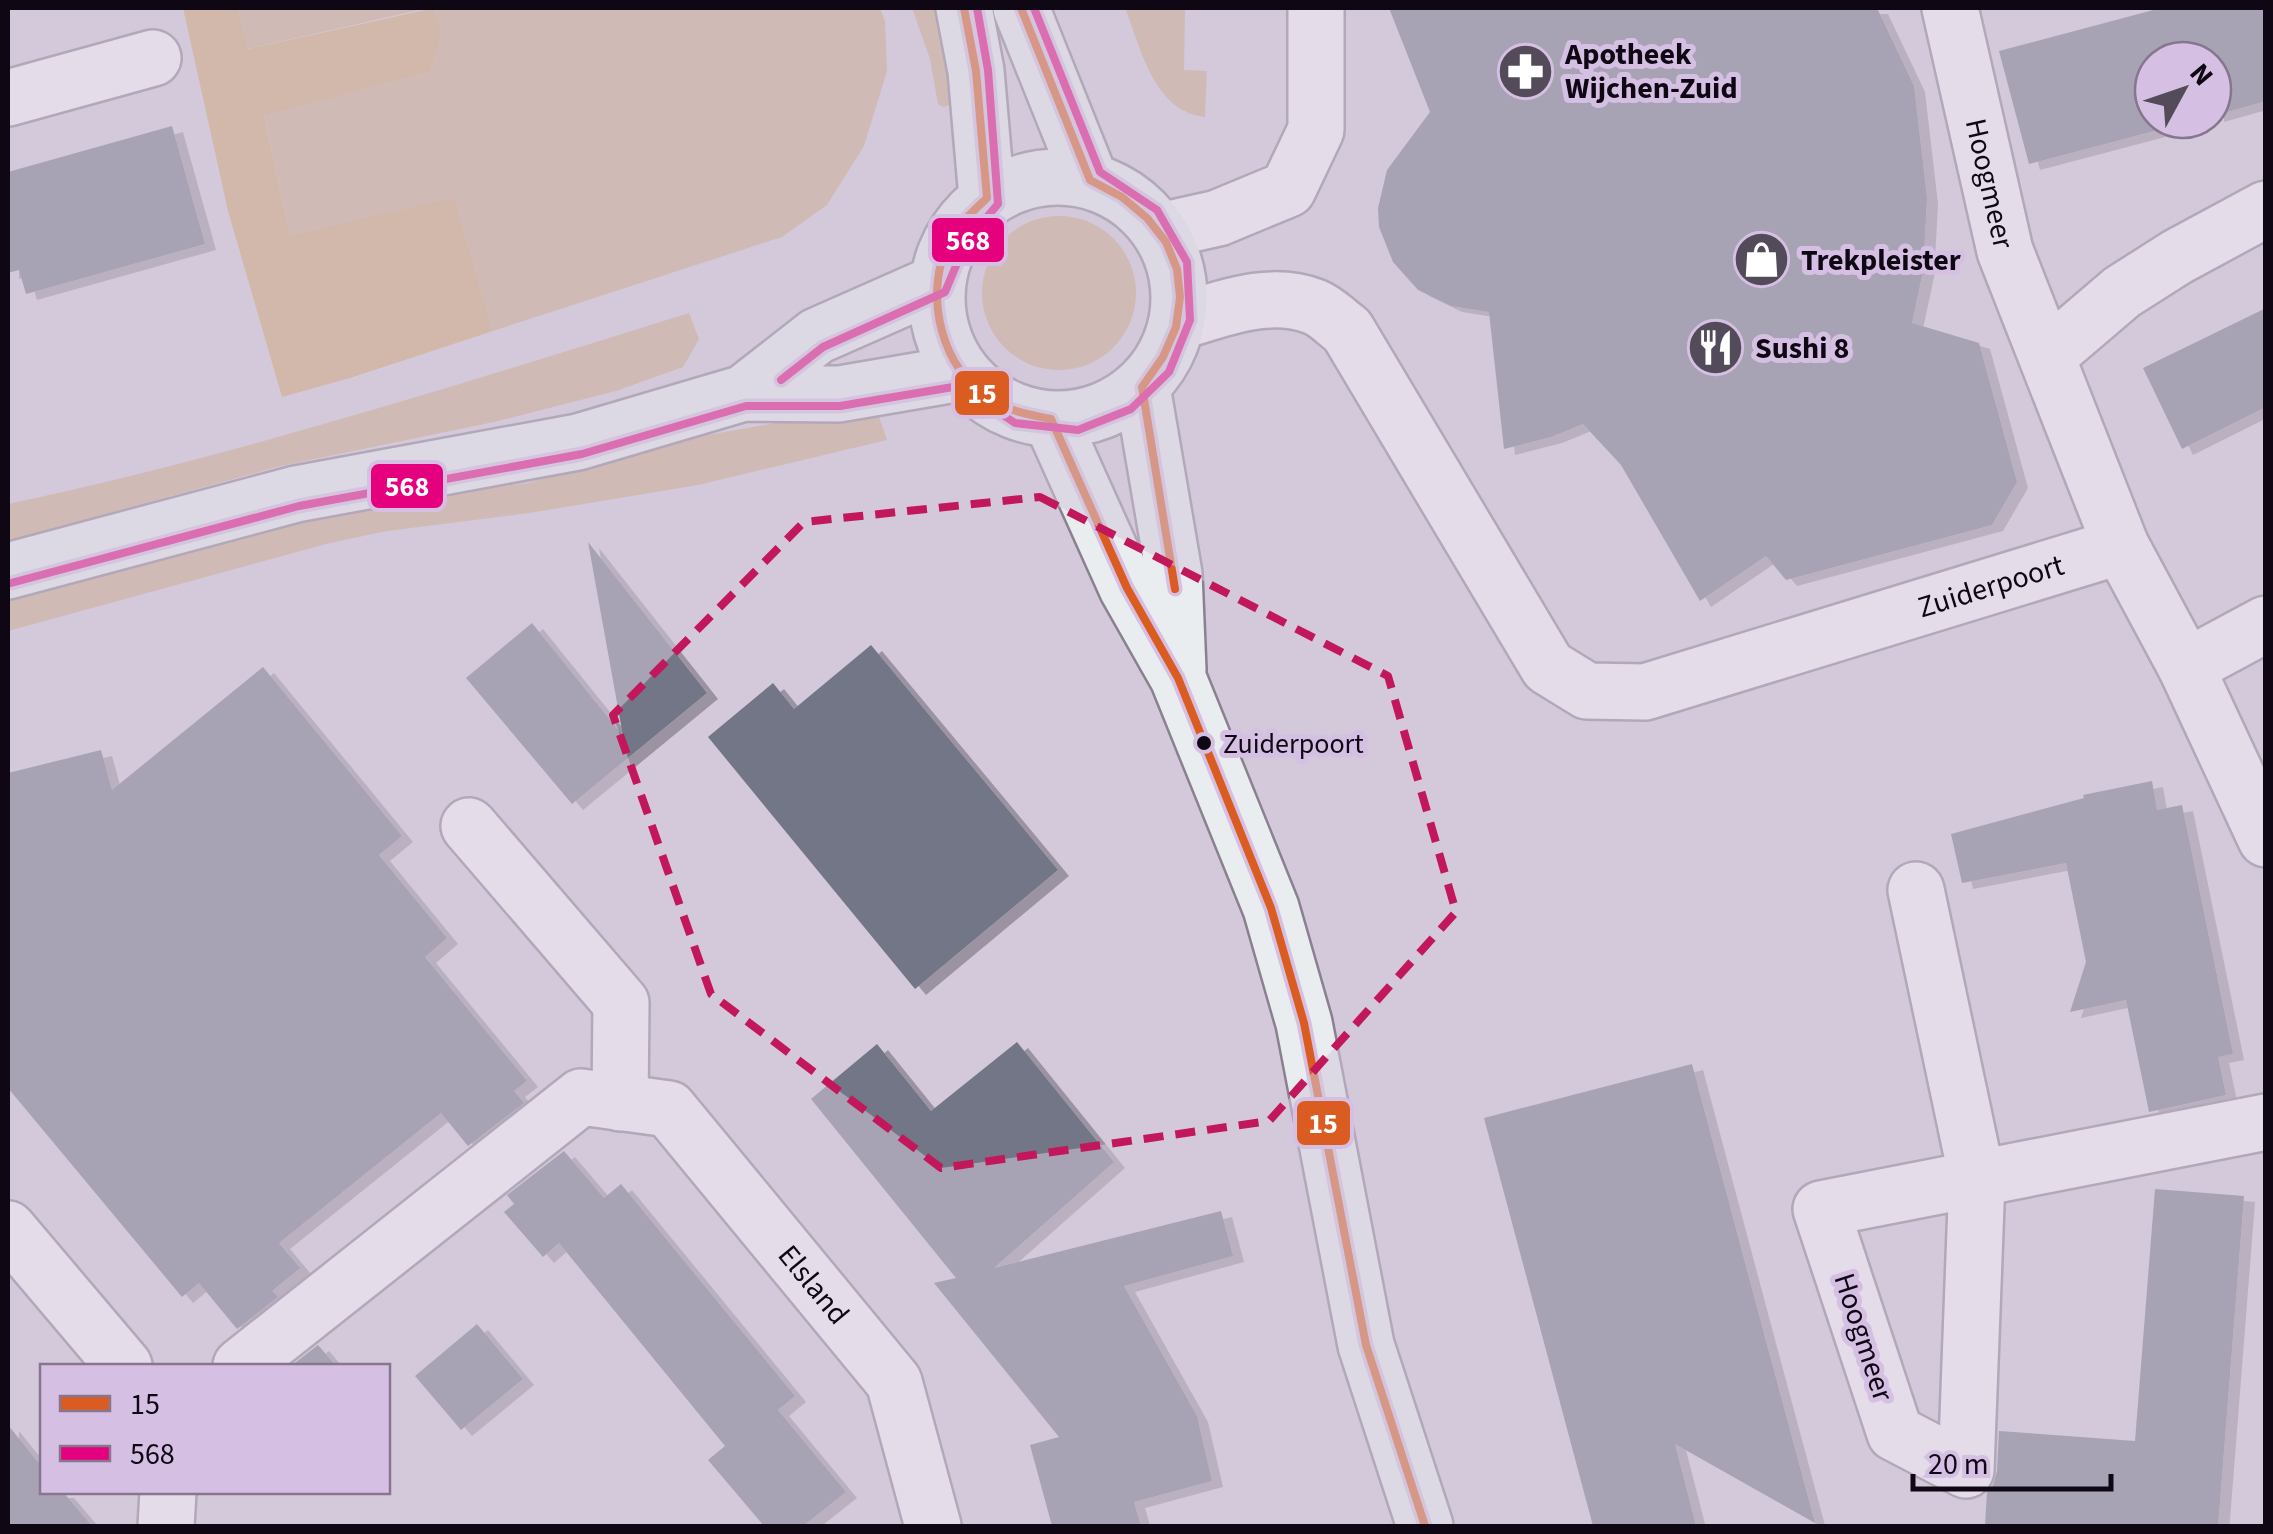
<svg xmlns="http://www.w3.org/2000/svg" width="2273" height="1534" viewBox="0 0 2273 1534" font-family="'Source Sans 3',sans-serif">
  <defs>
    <filter id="shadow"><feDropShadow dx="11" dy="6" stdDeviation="0" flood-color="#0004"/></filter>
  </defs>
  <rect width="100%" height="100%" fill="#d4c8db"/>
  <path fill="#cca888" d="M237,8H428L247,49Z
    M434,8H880L885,21L887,71L864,146L827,205L782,237L493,331L454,199L290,235L264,114L430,72L442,35Z
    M912,8H947L962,103L943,107L938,104L930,59Z
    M1125,8H1185L1184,70L1207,71L1205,117C1153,111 1141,48 1125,8Z
    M982 293a77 77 0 1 1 154 0a77 77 0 1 1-154 0Z
    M689,313L699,339L683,367L616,391L494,422L281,466L8,541V504C239,455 464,383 689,313Z
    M875,405L887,440L698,485L529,513L387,531L330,543L8,631V600L311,517L404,498L528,483L702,436Z"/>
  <path fill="#d1a571" d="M183,8H237L248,49L434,8L442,35L430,72L264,115L290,235L454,198L493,331L350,378L282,397L228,211Z"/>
  <path fill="#737686" filter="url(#shadow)" d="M1389,8H1877L1914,86L1927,198L1923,271L1912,323L1979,343L2017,482L1992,525L1786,580L1766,556L1700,601L1621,465L1583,424L1551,437L1504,449L1489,312L1451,306L1418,290L1393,262L1379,227L1378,208L1387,170L1430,112Z
    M2161,8H2266V101L2213,116V60H2153V120H2196L2029,164L1999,51Z
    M172,126L205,244L26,294L19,270L8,273V172Z
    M2266,308V407L2182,449L2143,368Z
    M588,542L707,693L572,804L466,678L532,623L623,736Z
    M871,645L1058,870L915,989L708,737L773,683L794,709Z
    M263,667L402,836L379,855L447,938L425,957L527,1081L514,1091L524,1103L468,1146L441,1113L279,1243L300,1268L272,1291L278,1297L237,1329L199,1283L182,1297L8,1088V773L101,750L112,790Z
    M2152,781L2157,810L2182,805L2233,1054L2218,1057L2226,1095L2149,1112L2126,1000L2070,1012L2086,962L2066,863L1962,883L1951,834L2084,798L2083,795Z
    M1017,1042L1114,1162L994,1268L1221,1211L1233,1256L1124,1286L1197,1416L1212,1481L1134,1502L1141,1526H1052L1030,1445L1059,1437L934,1283L956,1278L811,1099L877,1044L931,1111Z
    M1692,1064L1759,1315L1815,1523L1675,1444L1696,1526H1593L1484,1118Z
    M564,1151L604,1198L621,1184L795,1396L778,1410L846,1492L803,1526H764L708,1460L725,1446L559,1243L543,1257L504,1212L514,1204L507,1195Z
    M2155,1189L2244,1196L2218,1526H1985L1987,1492L1993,1485L1997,1471L1999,1431L2135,1441Z
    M477,1324L523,1379L461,1430L415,1376Z
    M318,1345L336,1366H291Z
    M8,1425L42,1467V1492H63L92,1526H8Z"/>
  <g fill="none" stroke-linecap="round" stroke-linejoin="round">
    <defs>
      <g id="street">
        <path id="s1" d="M1950,8L2005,251L2121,546L2186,667L2266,839"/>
        <path d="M8,98L153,58"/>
        <path d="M1160,231L1218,218L1288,189L1316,130V8"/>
        <path id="s2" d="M1178,322C1222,309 1269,289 1315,307C1327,312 1337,323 1347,330L1548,667L1587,691L1645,692L2121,546"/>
        <path d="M2047,356L2122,292L2177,257L2266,209"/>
        <path d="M2186,667L2266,624"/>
        <path d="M469,826L621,1003L620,1103"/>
        <path d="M1916,890L1977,1178L1966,1470L1895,1433L1821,1209L2266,1122"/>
        <path d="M8,1229L124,1366"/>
        <path id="s3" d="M241,1366L581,1097L669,1109L894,1382L933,1526"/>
        <path d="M166,1526L168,1492"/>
      </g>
      <path id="secondary" d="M964,8L976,71L987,198
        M1021,8L1090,180
        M937 298a121 121 0 1 1 242 0a121 121 0 1 1-242 0Z
        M1142,387L1174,574L1178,670
        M744,393L817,336L937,283
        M1051,419L1127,588L1178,678L1271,908L1304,1023L1366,1345L1425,1526
        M8,571L296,494L578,442L744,393L839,394L962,373"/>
    </defs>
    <use href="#street" stroke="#8a8190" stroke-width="60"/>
    <use href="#secondary" stroke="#8a8190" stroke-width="60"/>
    <use href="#street" stroke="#f9f7fa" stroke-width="55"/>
    <use href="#secondary" stroke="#e9edf0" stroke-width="55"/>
    <defs>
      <path id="bus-1" d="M964,8L976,71L987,198C972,212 956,227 947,246C924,298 942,370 991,400C1009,411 1030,415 1051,419L1127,588L1178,678L1271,908L1304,1023L1366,1345L1425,1526
        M1021,8L1090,180L1122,197L1147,218L1166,242L1177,269L1180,297L1176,327L1163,357L1142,387L1175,589"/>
      <path id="bus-2" d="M781,380L823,347L945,292L966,242L998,204L988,70L977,8
        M11,583L299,506L582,454L746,406H840L959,386L1015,423L1078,430L1131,409L1169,372L1190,320L1187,262L1157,210L1100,172L1034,8"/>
    </defs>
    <use href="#bus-1" stroke="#d5c0e3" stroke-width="15"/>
    <use href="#bus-2" stroke="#d5c0e3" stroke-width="15"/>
    <use href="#bus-1" stroke="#db5c21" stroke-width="8"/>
    <use href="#bus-2" stroke="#e5007d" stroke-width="8"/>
  </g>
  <path d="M0 0H2273V1534H0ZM1040,497L1388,676L1456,912L1269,1121L941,1168L711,994L613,715L804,522Z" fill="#d4c8db" fill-opacity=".55" fill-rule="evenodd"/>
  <path fill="none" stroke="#c2185b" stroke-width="8" stroke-dasharray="20 12" stroke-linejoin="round" d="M1040,497L1388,676L1456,912L1269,1121L941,1168L711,994L613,715L804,522Z"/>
  <defs>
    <symbol id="pharmacy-disc" viewBox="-11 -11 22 22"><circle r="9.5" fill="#544b5a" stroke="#d5c0e3"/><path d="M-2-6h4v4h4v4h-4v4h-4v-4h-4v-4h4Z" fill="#fff"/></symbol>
    <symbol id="shop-disc" viewBox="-11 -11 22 22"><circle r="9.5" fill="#544b5a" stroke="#d5c0e3"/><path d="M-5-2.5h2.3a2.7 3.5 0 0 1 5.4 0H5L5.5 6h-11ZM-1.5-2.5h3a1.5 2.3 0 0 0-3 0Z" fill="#fff"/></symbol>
    <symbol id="restaurant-disc" viewBox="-11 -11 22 22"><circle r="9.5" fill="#544b5a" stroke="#d5c0e3"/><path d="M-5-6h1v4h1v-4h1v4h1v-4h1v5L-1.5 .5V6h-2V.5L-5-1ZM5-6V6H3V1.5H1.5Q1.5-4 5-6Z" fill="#fff"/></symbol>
  </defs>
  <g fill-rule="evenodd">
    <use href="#pharmacy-disc" x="1494" y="40" width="63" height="63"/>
    <use href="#shop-disc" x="1730" y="228" width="63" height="63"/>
    <use href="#restaurant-disc" x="1684" y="316" width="63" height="63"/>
  </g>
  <circle fill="#0f0814" stroke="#d5c0e3" stroke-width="4" cx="1204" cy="743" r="9"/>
  <g text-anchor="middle" stroke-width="10" stroke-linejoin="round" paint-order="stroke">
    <g font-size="28" fill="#0f0814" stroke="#d5c0e3" text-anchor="start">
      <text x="1223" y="753">Zuiderpoort</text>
    </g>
    <g font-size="30" font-weight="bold" fill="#0f0814" stroke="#d5c0e3" text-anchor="start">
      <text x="1565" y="64">Apotheek<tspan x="1565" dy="34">Wijchen-Zuid</tspan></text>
      <text x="1801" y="270">Trekpleister</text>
      <text x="1755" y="358">Sushi 8</text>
    </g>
    <g font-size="30" fill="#0f0814" stroke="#d5c0e3">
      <text dy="10" stroke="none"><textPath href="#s1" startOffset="180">Hoogmeer</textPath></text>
      <text dy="10" stroke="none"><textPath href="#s2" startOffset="1038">Zuiderpoort</textPath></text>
      <text dy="10" stroke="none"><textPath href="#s3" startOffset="750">Elsland</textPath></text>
      <text transform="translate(1864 1337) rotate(72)" y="10">Hoogmeer</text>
    </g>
  </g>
  <g stroke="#d5c0e3" stroke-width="4">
    <rect x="930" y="216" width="76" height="48" rx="10" fill="#e5007d"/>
    <rect x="953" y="369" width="58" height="48" rx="10" fill="#db5c21"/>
    <rect x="369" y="462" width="76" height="48" rx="10" fill="#e5007d"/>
    <rect x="1295" y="1099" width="57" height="48" rx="10" fill="#db5c21"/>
  </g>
  <g font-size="28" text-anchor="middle" font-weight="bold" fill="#fff">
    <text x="968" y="250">568</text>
    <text x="982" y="403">15</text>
    <text x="407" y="496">568</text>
    <text x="1323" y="1133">15</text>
  </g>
  <rect width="2273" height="1534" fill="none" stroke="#0f0814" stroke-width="20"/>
  <rect x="40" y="1364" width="350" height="130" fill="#d5c0e3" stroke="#867690" stroke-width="2.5"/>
  <rect x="60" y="1396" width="50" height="15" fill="#db5c21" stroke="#867690" stroke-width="2.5"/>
  <text x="130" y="1414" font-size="30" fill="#0f0814">15</text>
  <rect x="60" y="1446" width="50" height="15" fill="#e5007d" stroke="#867690" stroke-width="2.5"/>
  <text x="130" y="1464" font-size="30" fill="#0f0814">568</text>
  <g transform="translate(2183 90) rotate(50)"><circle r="48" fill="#d5c0e3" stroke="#867690" stroke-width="2.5"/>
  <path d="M0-8L18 38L0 25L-18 38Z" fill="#544b5a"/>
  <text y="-15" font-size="28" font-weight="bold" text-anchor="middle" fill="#0f0814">N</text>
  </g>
  <path d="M1913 1474v15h198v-15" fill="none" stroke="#0f0814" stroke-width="5"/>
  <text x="1928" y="1474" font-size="30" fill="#0f0814" stroke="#d5c0e3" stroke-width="8" paint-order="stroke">20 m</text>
</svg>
